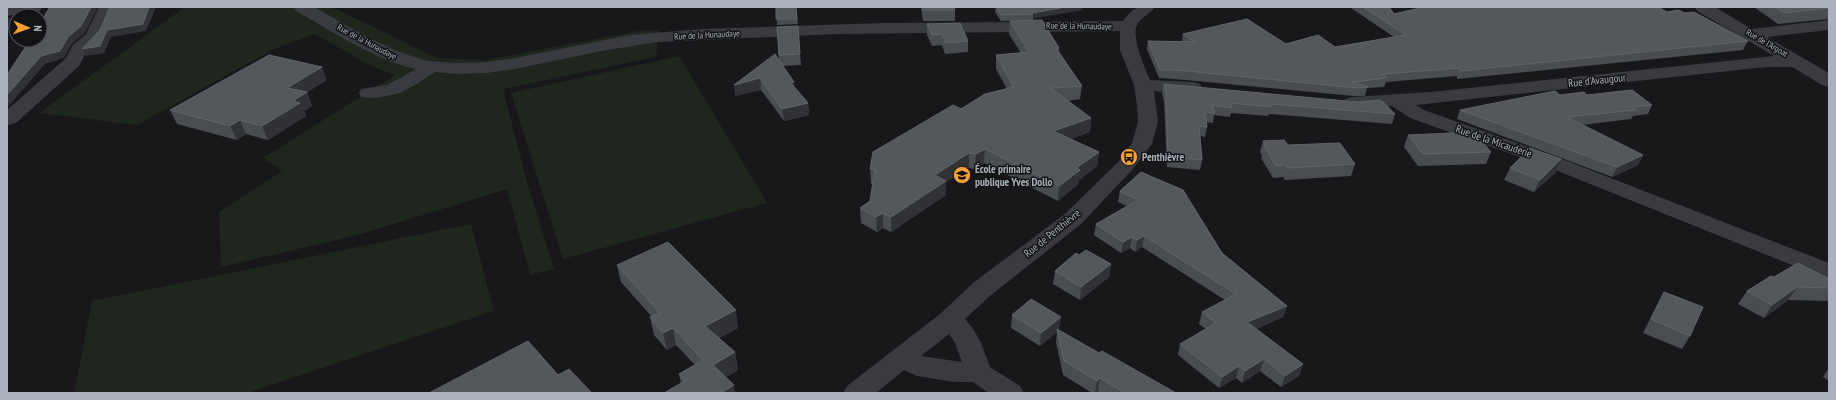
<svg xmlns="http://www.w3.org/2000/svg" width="1836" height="400" viewBox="0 0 1836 400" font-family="'PT Sans Narrow',sans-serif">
  <rect width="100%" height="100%" fill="#18181b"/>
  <path fill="#1e261e" d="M185,7H332L437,58L485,60L638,31L659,30L656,57L503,89L527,182L554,269L530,275L507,189L358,235L221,267L219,212L282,171L263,158L395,75L371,66L315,34L274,49L137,125L39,113Z
    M679,56L767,203L563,259L511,93Z
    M471,224L494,311L247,393H74L92,301Z"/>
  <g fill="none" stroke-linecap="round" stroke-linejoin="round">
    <path fill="#393b40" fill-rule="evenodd" d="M7,7H42L40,11L7,16Z
      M99,7H115L102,36L87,51L79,66L16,123L7,125V110L65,59L73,45L86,34Z
      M294,7H314L369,38L402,53L428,61L457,63L486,62L515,58L629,35L703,29L883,23L1123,21C1134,6 1137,7 1155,7C1150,14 1141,17 1137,25C1131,38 1145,67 1150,80L1193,82L1200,84L1202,88L1200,92L1193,94L1154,91L1158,122L1152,144L1132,170L1081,224L991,295L965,319L974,330L981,343L990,367L1020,386L1024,393H989L973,382H954L917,376L904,370L876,393H843L847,386L940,314L973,283L1065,214L1118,162L1132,143L1138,122L1137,105L1134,85L1120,50V31L838,34L658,42L601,51L515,69L486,73L457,74L435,72L415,85L400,93L377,98L361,97L359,93L361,89L387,85L416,69C372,59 334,32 296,11ZM949,334L955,343L962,362L921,356Z
      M1695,7H1715L1752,29L1829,20V30L1767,37L1829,73V87L1822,85L1792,67H1766L1416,105L1424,110L1562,159L1829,263V280L1548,167L1410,118L1392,106L1352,109L1345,107L1342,103L1345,99L1352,97L1431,92L1774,56L1697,11Z"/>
  </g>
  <path fill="#494c50" d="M776,7H796L798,24L777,25Z
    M921,7H954L955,10V21H923Z
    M996,7H1082V10L1033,18V20L1001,21L995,12Z
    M1350,7H1389L1394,14L1667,12L1685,13L1748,41L1743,50L1457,79V76L1386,82L1384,87L1367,88L1365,96H1354L1175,79L1159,78L1147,49L1148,41H1182L1183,34L1286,44L1335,47L1394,37L1351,8Z
    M1754,7H1829V19L1778,24Z
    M1010,21L1059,48V52L1082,86L1080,99L1067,101L1091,118L1090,132L1071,139L1099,152L1097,166L1079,180L1078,184L1058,201L984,163L975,169L969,168L946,182V195L891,232L883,228L877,232L861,223L860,208L870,201L873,184H871L870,169L961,109L1007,89L996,69V55L1021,53L1009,34Z
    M927,24L968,41V52L945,54L942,45L932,46L927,35Z
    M777,27L800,54L801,65L783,66L794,87L808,103L809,115L784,121L761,90L735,96L779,60Z
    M327,80L307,92L312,106L304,111L306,116L268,140L246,134L237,140L177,124L170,110Z
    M1164,84L1395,114L1392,124L1269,114L1268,116L1231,113L1230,117L1214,115L1213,123L1206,122L1207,127L1205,137L1200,136L1202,160L1200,170L1167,167L1164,102L1162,93Z
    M1560,95H1587L1652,105L1648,114L1633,116L1631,119L1582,125L1643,155L1638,165L1612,177L1457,119L1460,110Z
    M1408,135L1491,152L1486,164L1418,166L1404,147Z
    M1263,141L1288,145L1355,164L1351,176L1285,180L1283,177L1273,178L1261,158L1262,156L1260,152Z
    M1510,168L1556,172L1534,192L1504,180Z
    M1141,172L1222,253L1287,306L1283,317L1256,329L1303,364L1299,376L1281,387L1260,371L1242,383L1236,378L1219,388L1178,355L1180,344L1206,329L1199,324L1202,312L1225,300L1142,247L1135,252L1130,248L1121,253L1094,235L1096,224L1127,206L1118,202L1120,191Z
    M1079,255L1111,264L1109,277L1080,300L1053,284L1055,271Z
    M617,265L738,328L719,338L735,352L738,370L726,377L681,384L679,374L695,365L676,345L667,350L654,335L650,317H652L621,282Z
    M1774,277L1829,279V301L1788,300L1764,318L1738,304L1747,291Z
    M1664,292L1690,336L1682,349L1643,333L1657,305Z
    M1012,315L1059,330L1099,353L1176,393H1100L1098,391L1096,393H1092L1063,375L1056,342L1057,332L1040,346L1011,328Z
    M1829,368V381L1823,377Z"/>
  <path fill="#313236" d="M91,7H98L85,33L72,44L64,58L45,64L7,108V95L41,56Z
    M149,7H156L146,31L111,37L104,53L86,56L82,49L107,30Z
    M1066,7H1082V10L1033,18V14L1032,13Z
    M9,17L13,24L7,32V20Z
    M322,67L327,80L293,101L287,88Z
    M760,78L761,90L735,96L734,85Z
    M794,82L795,94L791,83Z
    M307,92L312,106L304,111L306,116L268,140L262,126L293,101Z
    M808,103L809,115L784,121L782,109Z
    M1091,118L1090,132L1052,146L1053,131Z
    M240,120L246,134L237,140L230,126Z
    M985,149L984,163L975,169L976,154Z
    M1099,152L1097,166L1079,180L1078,184L1058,201L1059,186L1076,168Z
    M969,153V168L946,182V195L891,232V217L935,175Z
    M1643,155L1638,165L1612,177L1617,167Z
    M1561,159L1556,172L1534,192L1540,180Z
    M883,213V228L877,232L876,217Z
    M1144,236L1142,247L1135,252L1137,240Z
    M1132,237L1130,248L1121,253L1123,242Z
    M1111,264L1109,277L1080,300L1081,287Z
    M1797,287L1788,300L1764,318L1772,305Z
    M1287,306L1283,317L1244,334L1247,322Z
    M736,310L738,328L708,343L705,326Z
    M1061,317L1059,330L1057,329V332L1040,346L1041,333Z
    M673,328L676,345L667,350L663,333Z
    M735,352L738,370L716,383L713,365Z
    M1264,359L1260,371L1242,383L1245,371Z
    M1303,364L1299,376L1281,387L1285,376Z
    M1239,366L1236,378L1219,388L1222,377Z
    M1100,378L1098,391L1096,393H1095L1097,381Z
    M734,385L735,393H721Z"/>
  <path fill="#54575c" stroke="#61656a" d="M50,7H91L81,26L68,37L60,51L41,56L7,95V75L30,40H40V23Z
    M110,7H149L143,24L107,30L100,46L82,49L100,30Z
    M776,7H796L797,19H776Z
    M922,7H954L955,10H923Z
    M996,7H1066L1032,13L1033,14L1001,15Z
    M1363,7H1389L1394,14L1424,7H1658L1667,12L1678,10L1685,13L1694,12L1748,41L1460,71V68L1383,74L1387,78L1352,82L1368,87L1357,88L1177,70H1160L1148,41L1195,42L1183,34L1247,19L1286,44L1318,35L1335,47L1406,35Z
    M1775,7H1829V8L1784,13Z
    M1042,20L1059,48H1056L1082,86L1051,88L1091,118L1053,131L1099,152L1076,168L1080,170L1059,186L985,149L976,154L969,153L935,175L946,181L891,217L883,213L876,217L860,208L870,201L875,169H870L873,152L953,105L961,109L985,94L1014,87L996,55L1029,52L1010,21Z
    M960,23L968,41L946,43L942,34L932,35L927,24Z
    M798,26L800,54L779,55L777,27Z
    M775,54L794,82L791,83L808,103L782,109L760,78L734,85Z
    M269,55L322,67L287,88L307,92L293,101L300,103L262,126L240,120L230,126L170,110Z
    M1164,84L1357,102L1381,100L1395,114L1270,104L1271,107L1231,103L1232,108L1212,105L1215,113L1205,112L1207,127L1199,126L1202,160L1168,157L1166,93Z
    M1632,90L1652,105L1632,107L1636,110L1567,117L1643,155L1617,167L1460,110L1555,91L1560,95L1584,92L1587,95Z
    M1474,132L1491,152L1423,154L1408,135Z
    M1284,140L1288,145L1340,143L1355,164L1288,168L1286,165L1276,166L1264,146H1266L1263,141Z
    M1530,148L1561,159L1540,180L1510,168Z
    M1141,172L1183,190L1222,253L1287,306L1247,322L1303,364L1285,376L1264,359L1245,371L1239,366L1222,377L1180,344L1216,323L1202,312L1236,294L1144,236L1137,240L1132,237L1123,242L1096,224L1138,200L1120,191Z
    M668,242L736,310L705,326L735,352L713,365L734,385L721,393H664L685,381L679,374L703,360L673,328L663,333L650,317L660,313L617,265Z
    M1086,250L1111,264L1081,287L1055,271L1076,253L1079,255Z
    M1798,263L1829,279V288L1797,287L1772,305L1747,291L1771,276L1774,277Z
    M1664,292L1703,307L1690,336L1651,319Z
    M1031,299L1061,317L1041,333L1012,315Z
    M1057,329L1099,353L1102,351L1176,393H1125L1100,378L1097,381L1064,361Z
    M528,341L558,375L569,369L592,393H429Z"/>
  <defs>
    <symbol id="bus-disc" viewBox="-11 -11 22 22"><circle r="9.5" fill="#f9a132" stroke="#131316"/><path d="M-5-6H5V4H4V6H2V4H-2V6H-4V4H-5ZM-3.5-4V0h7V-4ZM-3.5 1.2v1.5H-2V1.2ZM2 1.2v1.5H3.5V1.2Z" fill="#111"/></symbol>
    <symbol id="school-disc" viewBox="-11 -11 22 22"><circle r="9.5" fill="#f9a132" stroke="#131316"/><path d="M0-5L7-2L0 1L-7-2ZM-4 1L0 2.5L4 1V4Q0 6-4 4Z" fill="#111"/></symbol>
  </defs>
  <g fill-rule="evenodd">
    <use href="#bus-disc" x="1119" y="147" width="20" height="20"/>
    <use href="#school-disc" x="952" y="165" width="20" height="20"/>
  </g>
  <g text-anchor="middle" stroke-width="3" stroke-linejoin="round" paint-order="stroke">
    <g font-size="9" fill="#aab1bb" stroke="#131316">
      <text transform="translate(1079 26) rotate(1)" y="3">Rue de la Hunaudaye</text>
      <text transform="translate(707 35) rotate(-3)" y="3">Rue de la Hunaudaye</text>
      <text transform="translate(367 42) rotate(28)" y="3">Rue de la Hunaudaye</text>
      <text transform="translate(1767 43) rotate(30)" y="3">Rue de l'Argoat</text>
    </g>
    <g font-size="11" fill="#aab1bb" stroke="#131316">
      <text transform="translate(1597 80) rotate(-6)" y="4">Rue d'Avaugour</text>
      <text transform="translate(1494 141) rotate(19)" y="4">Rue de la Micauderie</text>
      <text transform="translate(1052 233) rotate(-39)" y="4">Rue de Penthièvre</text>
    </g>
    <g font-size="11" font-weight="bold" fill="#aab1bb" stroke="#131316" text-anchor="start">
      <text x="1142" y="161">Penthièvre</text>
      <text x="975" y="173">École primaire<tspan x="975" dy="13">publique Yves Dollo</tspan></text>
    </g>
  </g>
  <rect width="1836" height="400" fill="none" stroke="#aab1bb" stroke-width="16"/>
  <g transform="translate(28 28) rotate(92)"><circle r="19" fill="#131316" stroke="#4f5258"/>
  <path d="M0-3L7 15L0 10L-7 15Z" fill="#f9a132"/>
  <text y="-6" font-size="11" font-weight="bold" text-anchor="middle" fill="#aab1bb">N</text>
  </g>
</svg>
